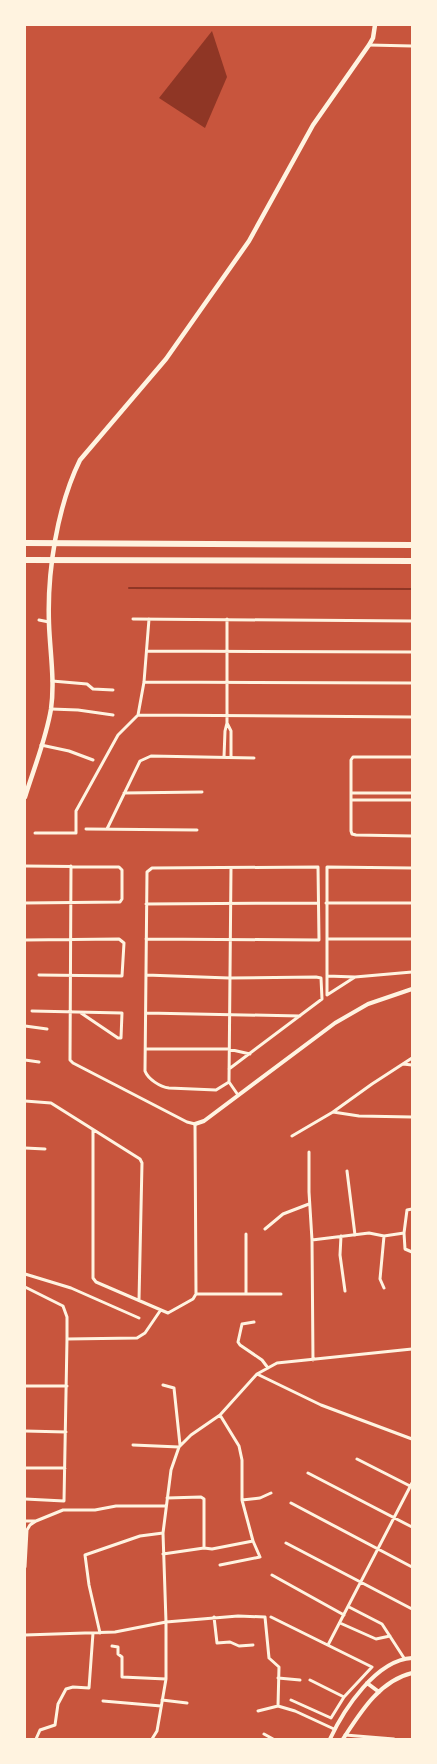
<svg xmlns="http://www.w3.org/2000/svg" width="437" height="1764" viewBox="0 0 437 1764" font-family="Overpass,sans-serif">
  <rect width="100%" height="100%" fill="#c8553d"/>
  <path fill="#8f3625" d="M212,31L227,77L205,128L159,98Z"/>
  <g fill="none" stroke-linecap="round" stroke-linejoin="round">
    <path stroke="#8f3625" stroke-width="2" d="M129,588L412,589"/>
    <path stroke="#fff3e0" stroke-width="3" d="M369,45L412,46
      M133,619L412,621
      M39,620L49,622
      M147,651L412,652
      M52,681L87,684L93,689L113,690
      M144,682L412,683
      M51,709L78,710L113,715
      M138,715L412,717
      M227,723L231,731V757
      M41,745L69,751L93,760
      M224,757L225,731L227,723V619
      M412,757H353L351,760V831L352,834L356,835L412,836
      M124,793L202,792
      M351,793H412
      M351,800H412
      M86,829L197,830
      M107,829L140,761L151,756L254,758
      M35,833H76V811L118,735L138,715L144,682L149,619
      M25,866L119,867L122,870V899L120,902L25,903
      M71,866L70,1060L73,1063L187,1122L195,1124L196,1294L193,1299L168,1313L96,1282L93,1278V1130
      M231,868L229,1082L238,1095
      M326,903H412
      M146,904L318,903
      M146,939L319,940L318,867L152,868L147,872L145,1071C148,1079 160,1087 169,1088L216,1090L229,1082
      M327,939H412
      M25,940L119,939L124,943L122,976L39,975
      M146,975L229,978L316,977L321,978L322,999L229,1069
      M327,976L355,977L412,972
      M355,977L327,995V867L412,868
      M32,1011L122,1013L121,1038H118L81,1013
      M146,1013L300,1016
      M25,1026L47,1029
      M146,1049H228L250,1054
      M25,1060L39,1062
      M403,1064L412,1065
      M25,1101L51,1103L140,1159L142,1163L139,1300
      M333,1112L359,1116L412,1117
      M292,1136L333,1112L372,1084L412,1058
      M25,1148L45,1149
      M309,1152V1192L312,1240L313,1360
      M347,1171L355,1235
      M265,1229L283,1214L309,1204
      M404,1233L405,1249L412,1252
      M246,1234V1294
      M341,1236L340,1255L345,1291
      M384,1236L380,1279L384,1288
      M312,1240L369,1233L384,1236L404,1233L407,1210L412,1209
      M25,1274L71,1288L139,1318
      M25,1287L63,1306L67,1317V1339
      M196,1294H281
      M254,1322L242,1324L238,1342L240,1345L262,1360L268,1368
      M257,1374L321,1405L412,1439
      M163,1385L174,1388L180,1445
      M25,1386H67
      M220,1415L239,1446L242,1460V1500L253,1541
      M25,1431L66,1432
      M133,1445L179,1447
      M357,1459L412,1487
      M25,1468H65
      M308,1473L412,1527
      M167,1498L201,1497L204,1499V1548
      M25,1499L64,1501L67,1339L137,1338L145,1333L160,1311
      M242,1500L260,1498L271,1493
      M291,1503L412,1567
      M25,1521H35
      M286,1543L412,1609
      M163,1554L204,1548L212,1549L253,1541L260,1557L220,1565
      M25,1567L27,1530L30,1525L36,1521L63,1510H95L116,1506H165
      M272,1575L344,1615
      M349,1607L382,1624L404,1658
      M214,1617L217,1643L230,1642L239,1646L253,1645
      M271,1617L372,1667L344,1697L331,1718L291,1700
      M340,1623L376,1639L390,1636
      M100,1633L89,1585L85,1555L140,1536L163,1533
      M25,1635L115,1632L166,1622L163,1533L171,1470L179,1447L191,1435L220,1415L257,1374L277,1363L412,1349
      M328,1645L412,1483
      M112,1646L118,1647V1654L122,1657V1677L166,1679
      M278,1678L300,1680
      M310,1680L344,1697
      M162,1700L187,1703
      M103,1701L161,1706
      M258,1711L278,1706L295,1711L334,1729
      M264,1734L273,1739
      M345,1735L394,1739
      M36,1739L40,1730L55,1725L58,1704L66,1689L73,1687L89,1688L93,1633
      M152,1739L157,1731L166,1679V1622L238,1616L265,1617L269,1658L279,1667L278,1706"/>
    <path stroke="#fff3e0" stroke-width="4" d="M195,1124L204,1121L335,1023L368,1004L412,989
      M367,1683L379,1692
      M330,1739C344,1709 376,1660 412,1658
      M343,1739C360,1713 379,1681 412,1673"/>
    <path stroke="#fff3e0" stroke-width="4.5" d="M25,797C34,768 46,739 51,709C55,681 50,652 49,624C47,572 57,507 80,460L166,359L249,241L313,125L369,45L373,38L375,25"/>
    <path stroke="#fff3e0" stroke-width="6" d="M25,543L412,545
      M25,560L412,561"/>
  </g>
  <rect width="437" height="1764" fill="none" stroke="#fff3e0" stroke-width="52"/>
</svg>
